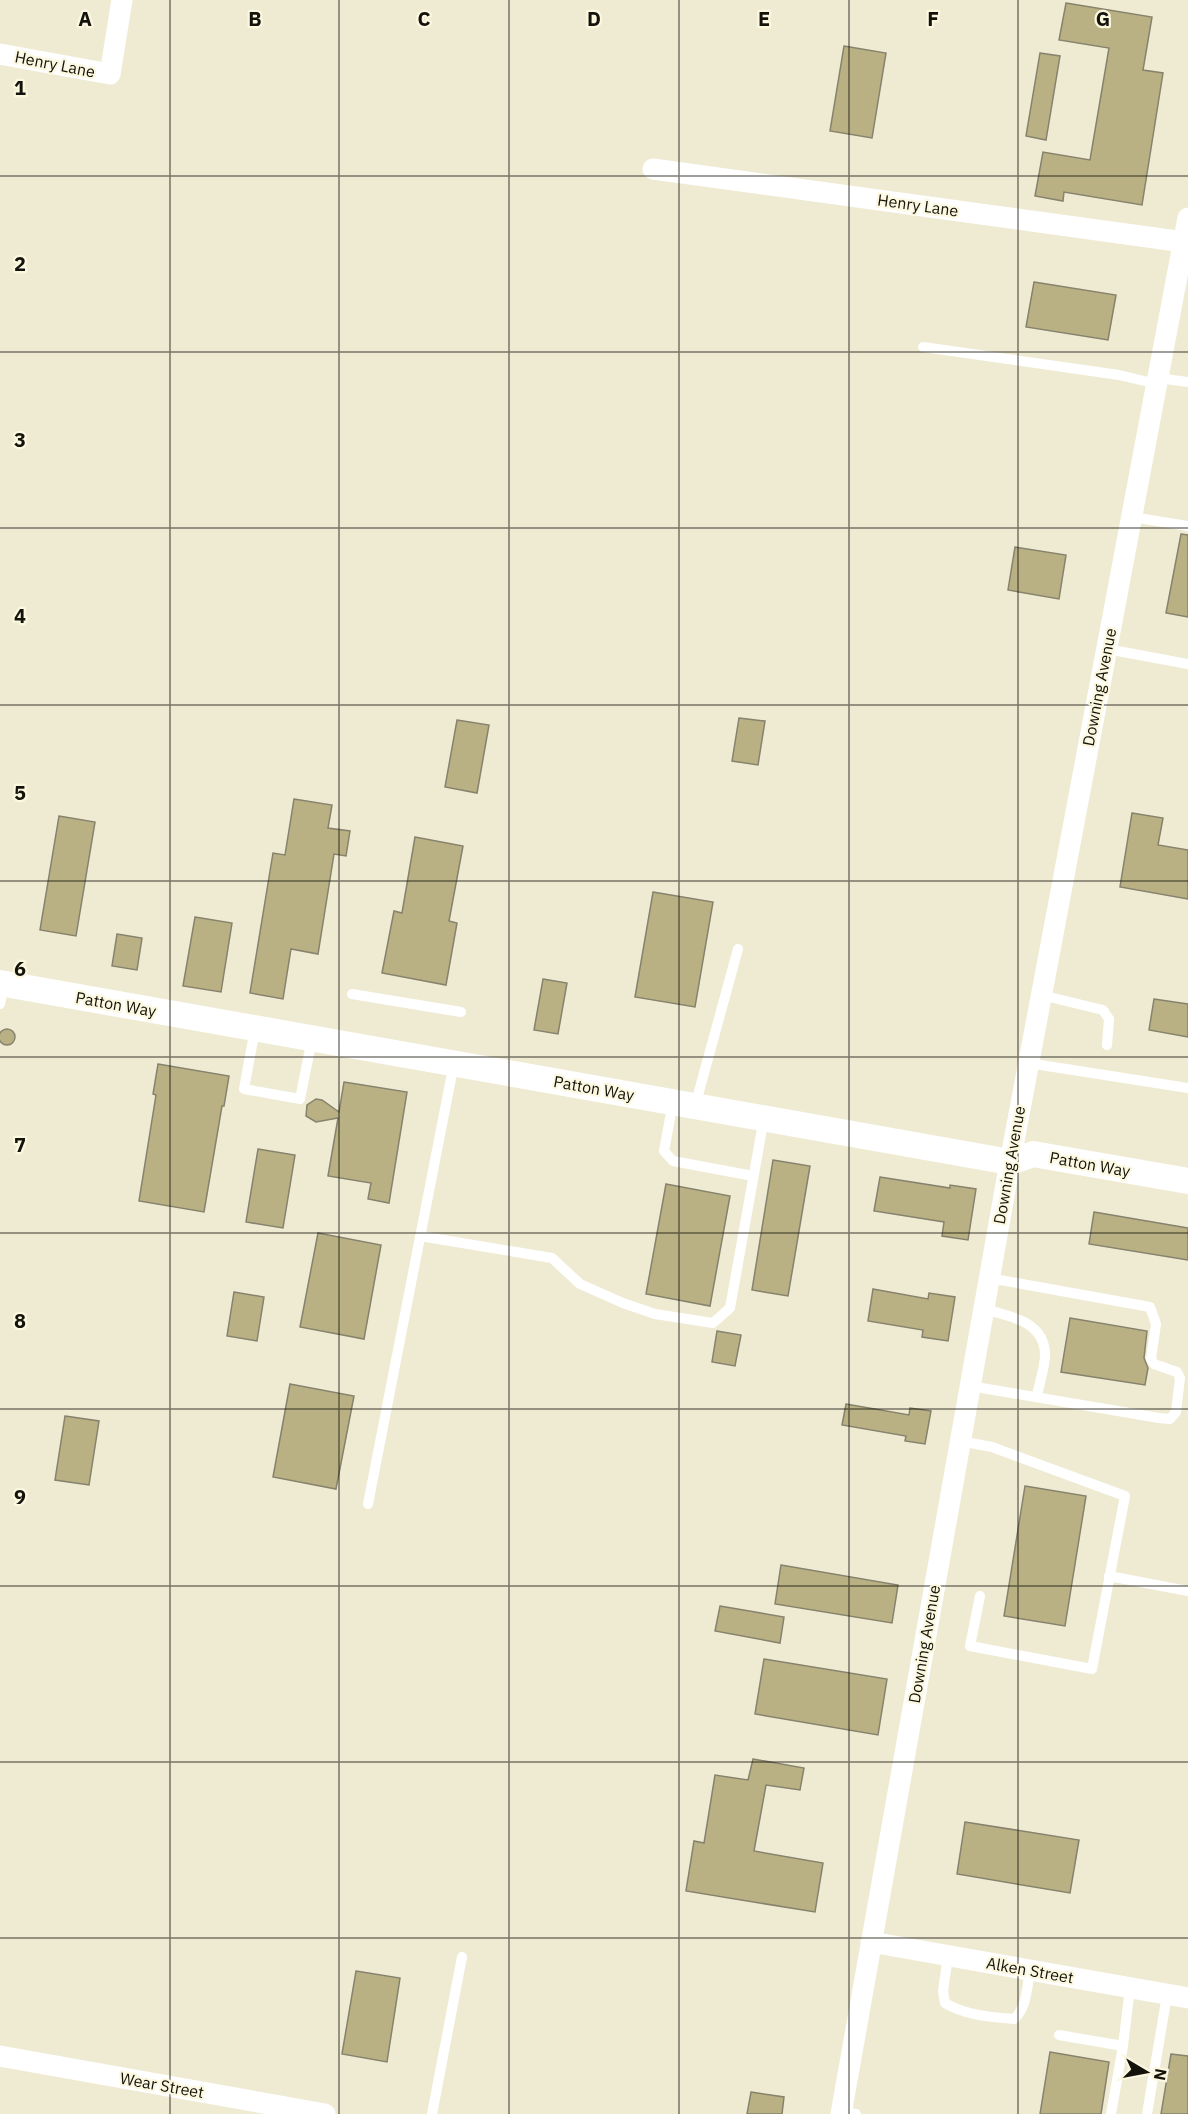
<svg xmlns="http://www.w3.org/2000/svg" width="1188" height="2114" viewBox="0 0 1188 2114" font-family="'IBM Plex Sans',sans-serif">
  <rect width="100%" height="100%" fill="#efebd3"/>
  <path fill="#b9b183" stroke="#86826d" stroke-width="1.5" d="M1066,3L1152,17L1143,70L1163,73L1142,205L1064,192L1063,201L1035,196L1043,152L1090,160L1109,48L1059,40Z
    M844,46L886,53L872,138L830,131Z
    M1040,53L1060,56L1046,140L1026,136Z
    M1034,282L1116,295L1108,340L1026,327Z
    M1181,534L1188,535V617L1166,613Z
    M1015,547L1066,555L1059,599L1008,590Z
    M739,718L765,721L758,765L732,761Z
    M457,720L489,725L477,793L445,787Z
    M294,799L332,805L328,828L350,831L346,856L334,854L318,954L291,949L283,999L250,993L273,853L285,855Z
    M1132,813L1163,818L1158,845L1188,850V899L1120,887Z
    M59,816L95,822L76,936L40,930Z
    M415,837L463,846L449,921L457,923L446,985L382,973L394,911L402,913Z
    M653,892L713,902L695,1007L635,997Z
    M195,917L232,923L221,992L183,986Z
    M117,934L142,938L137,970L112,966Z
    M543,979L567,983L558,1034L534,1030Z
    M1154,999L1188,1004V1037L1149,1030Z
    M-1 1037a8 8 0 1 1 16 0a8 8 0 1 1-16 0Z
    M158,1064L229,1076L224,1106H222L204,1212L139,1201L156,1095L153,1094Z
    M344,1082L407,1092L389,1203L368,1199L371,1183L328,1176L338,1118L316,1122L306,1116L307,1105L316,1099L322,1100L339,1112Z
    M258,1149L295,1155L283,1228L246,1222Z
    M773,1160L810,1166L788,1296L752,1290Z
    M880,1177L950,1188V1185L976,1189L968,1240L942,1236L944,1222L874,1211Z
    M666,1184L730,1196L710,1306L646,1294Z
    M1094,1212L1188,1228V1260L1089,1244Z
    M318,1233L381,1245L364,1339L300,1327Z
    M873,1289L928,1299L929,1293L955,1297L948,1341L922,1337L923,1330L868,1321Z
    M234,1292L264,1297L257,1341L227,1336Z
    M1070,1318L1147,1331L1144,1358L1148,1368L1145,1385L1061,1372Z
    M717,1331L741,1335L735,1366L712,1362Z
    M290,1384L354,1396L336,1489L273,1477Z
    M846,1404L909,1415L910,1408L931,1411L925,1444L905,1441L906,1436L842,1425Z
    M65,1416L99,1421L89,1485L55,1480Z
    M1025,1486L1086,1496L1065,1626L1004,1616Z
    M781,1565L898,1585L892,1623L775,1604Z
    M720,1606L784,1617L780,1643L715,1631Z
    M764,1659L887,1679L878,1735L755,1714Z
    M753,1759L804,1768L800,1790L766,1785L754,1851L823,1863L815,1912L686,1891L694,1841L704,1843L715,1775L748,1780Z
    M965,1822L1079,1840L1070,1893L957,1874Z
    M356,1971L400,1978L387,2062L342,2054Z
    M1050,2052L1109,2062L1101,2114H1040Z
    M1171,2054L1188,2056V2114H1161Z
    M751,2092L784,2097L782,2114H747Z"/>
  <g fill="none" stroke-linecap="round" stroke-linejoin="round">
    <path stroke="#fff" stroke-width="10" d="M923,347L1119,375L1157,384
      M1158,378L1188,382
      M1132,517L1188,526
      M1107,649L1188,664
      M352,994L461,1012
      M1041,995L1103,1010L1109,1019L1107,1045
      M0,1004L4,984
      M255,1029L244,1089L300,1099L312,1039
      M1028,1063L1188,1088
      M673,1102L664,1151L673,1161L753,1176
      M695,1106L738,949
      M420,1236L552,1258L580,1284L623,1303L655,1314L713,1323L730,1308L764,1118
      M984,1309C1009,1316 1045,1321 1045,1355C1045,1368 1039,1383 1037,1396
      M970,1386L1159,1418L1170,1419L1176,1412L1180,1378L1177,1372L1154,1364L1151,1359L1156,1324L1150,1307L989,1278
      M960,1441L992,1447L1125,1496L1092,1669L970,1646L980,1596
      M368,1504L454,1063
      M1109,1576L1188,1591
      M948,1956L943,1991L945,2003C964,2015 991,2017 1014,2019C1027,2008 1027,1987 1030,1970
      M1059,2035L1123,2046
      M841,2111L856,2114
      M432,2114L462,1957
      M1111,2114L1123,2046L1130,1988
      M1147,2114L1167,1995"/>
    <path stroke="#fff" stroke-width="21" d="M0,54L110,74L122,0
      M653,169L1184,242
      M871,1942L1188,1998
      M0,2056L325,2114
      M841,2114L1010,1162L1188,218"/>
    <path stroke="#fff" stroke-width="26" d="M0,983L1010,1162L1033,1154L1188,1181"/>
  </g>
  <path fill="none" stroke="#14130b" stroke-width="1.5" stroke-opacity="0.55" d="M170,0V2114M339,0V2114M509,0V2114M679,0V2114M849,0V2114M1018,0V2114M0,176H1188M0,352H1188M0,528H1188M0,705H1188M0,881H1188M0,1057H1188M0,1233H1188M0,1409H1188M0,1586H1188M0,1762H1188M0,1938H1188"/>
  <g text-anchor="middle" stroke-width="4.5" stroke-linejoin="round" paint-order="stroke">
    <g font-size="16" fill="#14130b" stroke="#fcf8e0">
      <text transform="translate(55 64) rotate(11)" y="6">Henry Lane</text>
      <text transform="translate(918 205) rotate(8)" y="6">Henry Lane</text>
      <text transform="translate(1099 687) rotate(-79)" y="6">Downing Avenue</text>
      <text transform="translate(116 1004) rotate(10)" y="6">Patton Way</text>
      <text transform="translate(594 1088) rotate(10)" y="6">Patton Way</text>
      <text transform="translate(1090 1164) rotate(10)" y="6">Patton Way</text>
      <text transform="translate(1009 1165) rotate(-80)" y="6">Downing Avenue</text>
      <text transform="translate(924 1644) rotate(-80)" y="6">Downing Avenue</text>
      <text transform="translate(1030 1970) rotate(10)" y="6">Alken Street</text>
      <text transform="translate(162 2085) rotate(10)" y="6">Wear Street</text>
    </g>
  </g>
  <g font-size="20" text-anchor="middle" font-weight="bold" fill="#14130b" stroke="#fcf8e0" stroke-width="4.5" stroke-linejoin="round" paint-order="stroke">
    <text x="85" y="26">A</text>
    <text x="255" y="26">B</text>
    <text x="424" y="26">C</text>
    <text x="594" y="26">D</text>
    <text x="764" y="26">E</text>
    <text x="933" y="26">F</text>
    <text x="1103" y="26">G</text>
    <text x="20" y="95">1</text>
    <text x="20" y="271">2</text>
    <text x="20" y="447">3</text>
    <text x="20" y="623">4</text>
    <text x="20" y="800">5</text>
    <text x="20" y="976">6</text>
    <text x="20" y="1152">7</text>
    <text x="20" y="1328">8</text>
    <text x="20" y="1504">9</text>
  </g>
  <g transform="translate(1146 2072) rotate(100)" stroke="#fcf8e0" stroke-width="4.5" paint-order="stroke">
  <path d="M0-4.5L10 22L0 15L-10 22Z" fill="#14130b"/>
  <text y="-9" font-size="16" font-weight="bold" text-anchor="middle" fill="#14130b">N</text>
  </g>
</svg>
